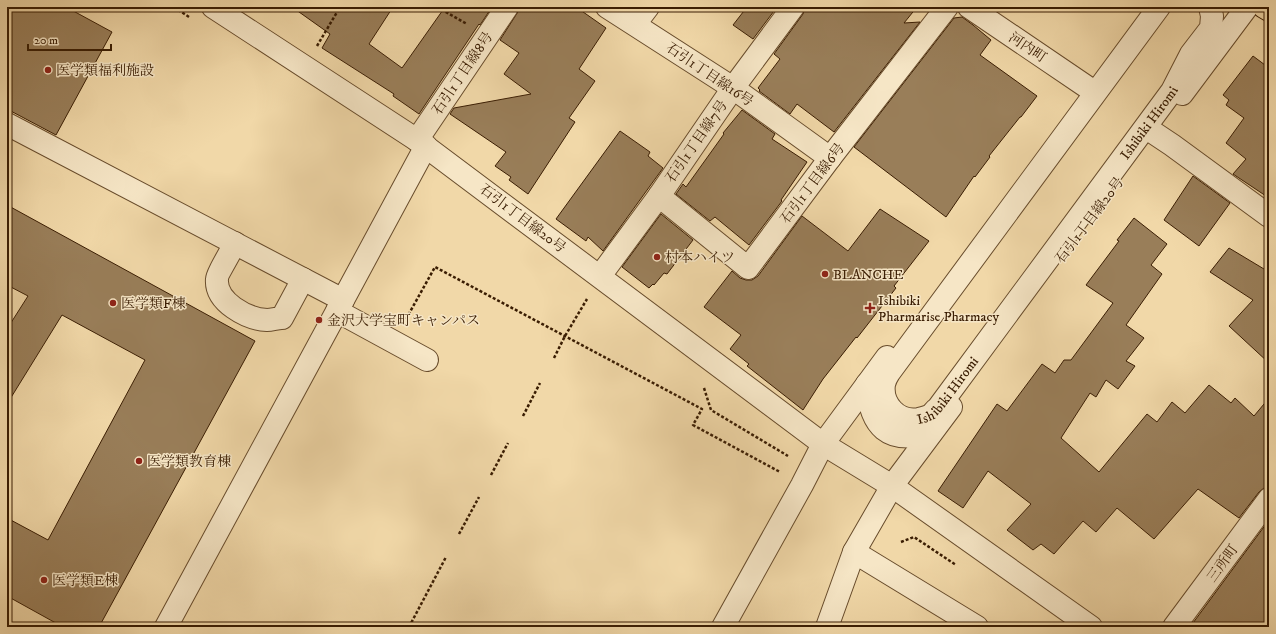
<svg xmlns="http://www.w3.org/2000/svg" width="1276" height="634" viewBox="0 0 1276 634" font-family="'IM FELL DW Pica','Noto Serif JP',serif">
  <rect width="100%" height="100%" fill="#f1d8a8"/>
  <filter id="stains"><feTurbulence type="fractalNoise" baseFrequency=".005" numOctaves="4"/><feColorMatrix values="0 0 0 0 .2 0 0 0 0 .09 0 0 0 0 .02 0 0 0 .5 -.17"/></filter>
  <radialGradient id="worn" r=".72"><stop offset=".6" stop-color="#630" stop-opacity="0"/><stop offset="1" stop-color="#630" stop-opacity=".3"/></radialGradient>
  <path fill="#997e59" stroke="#3a1d03" d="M7,7H66L112,32L56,135L7,109Z
    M292,7H393L369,44L402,68L445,7H492L480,25L479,24L419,114L393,96L394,94L322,48L330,34Z
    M521,7H576L606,28L579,69L595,81L569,118L575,122L528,194L509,180L511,177L495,166L506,152L450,114L454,108L531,94L504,74L519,53L500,40Z
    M747,7H777L753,39L733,25Z
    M805,7H917L904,23L920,22L834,132L797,104L790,114L759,91L760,90L758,88L780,59L774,54L803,14Z
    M962,17L973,25L991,40L980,55L1037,96L1021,117H1020L989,156L990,157L975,177L974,176L946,217L854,147L954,18Z
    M1253,56L1269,68V198L1233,174L1246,159L1226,143L1244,118L1226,105L1229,100L1223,95Z
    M742,110L775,134L772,139L807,162L781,200L782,201L749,245L715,217L710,221L676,194L683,184L686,187L724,134L723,133Z
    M620,131L650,152L648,156L663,168L603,251L588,237L586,241L556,219Z
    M1193,176L1230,203L1199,246L1164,220Z
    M7,205L255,341L99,627H63L7,596V518L48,540L145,360L62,315L7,404V329L28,296L7,285Z
    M880,209L929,241L894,286L896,288L857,338L856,337L823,379L803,410L747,366L749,364L730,349L741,335L704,307L732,271L740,278L746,280H752L758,276L802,216L848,251Z
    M661,214L693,240L667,274L664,273L654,285L653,284L649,288L622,267Z
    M1134,218L1167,244L1151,265L1162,274L1126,325L1144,338L1126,361L1135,366L1118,389L1106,380L1096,397L1090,393L1061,438L1099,472L1147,414L1157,422L1172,402L1185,413L1209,385L1231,403L1235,398L1254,416L1269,398V487L1264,488L1259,492L1239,518L1198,489L1154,539L1117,508L1096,532L1083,521L1054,554L1041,544L1033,550L1007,530L1031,504L988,471L963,508L938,491L997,404L1007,411L1042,364L1055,373L1064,360H1071L1113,303L1086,285L1119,241L1117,240Z
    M1229,248L1269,272V363L1229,326L1253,300L1210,272Z
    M1269,520V627H1190Z"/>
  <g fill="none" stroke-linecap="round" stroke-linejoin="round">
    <defs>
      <g id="minor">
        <path d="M213,7L417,140L823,444L892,486L1091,627"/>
        <path d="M607,7L733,88L830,158"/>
        <path d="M969,7L1087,87"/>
        <path id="s1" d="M1159,7L889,373C887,376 885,380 884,384C881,404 898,423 919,419C923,418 927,417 931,415C933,413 935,410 938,408L1172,91L1191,54L1211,28L1212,16L1210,7"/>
        <path d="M635,24L648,7"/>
        <path d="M1182,94L1247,7"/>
        <path d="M7,124L343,300L426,146"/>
        <path d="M1154,133L1172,145L1269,216"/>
        <path d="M417,140L507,7"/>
        <path d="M659,196L748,268L830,158L947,7"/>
        <path d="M235,243C232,250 217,274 217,279C215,302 247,319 267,320C272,320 277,318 282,318L303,279"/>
        <path d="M600,276L659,196L733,88L793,7"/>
        <path d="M337,311L427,360"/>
        <path d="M867,384C870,427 888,445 931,433"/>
        <path d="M854,552L977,627"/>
        <path d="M166,627L343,300"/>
        <path d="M723,627L802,485L823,444L887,357"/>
        <path d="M827,627L854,552L892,486L951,407"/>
        <path d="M1174,627L1269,499"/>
      </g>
      <path id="major" d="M1264,7L1269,10"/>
    </defs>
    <use href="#minor" stroke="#684c2c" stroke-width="24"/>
    <use href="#major" stroke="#3a1d03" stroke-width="24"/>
    <path stroke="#3a1d03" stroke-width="2.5" stroke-dasharray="3 2" stroke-linecap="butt" d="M174,7L189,17
      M437,7L467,24
      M317,46L340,7
      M406,319L435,267L702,409L693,425L780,472
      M554,358L565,336L587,299
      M704,388L711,410L788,456
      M523,416L540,383
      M491,475L508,443
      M459,534L479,497
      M901,542L914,537L956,565
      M409,627L446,557"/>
    <use href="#minor" stroke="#f6e6c6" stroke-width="22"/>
    <use href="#major" stroke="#f1d8a8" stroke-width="22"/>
  </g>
  <g fill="#8f2418" stroke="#f6e6c6" stroke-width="1.5">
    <circle cx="48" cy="70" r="4"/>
    <circle cx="657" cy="257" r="4"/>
    <circle cx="825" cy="274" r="4"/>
    <circle cx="113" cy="303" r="4"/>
    <path d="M868 302h4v4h4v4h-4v4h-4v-4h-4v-4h4z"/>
    <circle cx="319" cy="320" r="4"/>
    <circle cx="139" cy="461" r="4"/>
    <circle cx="44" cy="580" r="4"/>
  </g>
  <g text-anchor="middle" stroke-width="3" stroke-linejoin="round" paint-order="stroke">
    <g font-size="14" fill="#3a1d03" stroke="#f6e6c6">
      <text transform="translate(1028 47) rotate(34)" y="5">河内町</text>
      <text transform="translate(462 73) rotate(-56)" y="5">石引1丁目線8号</text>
      <text transform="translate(710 74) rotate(34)" y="5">石引1丁目線16号</text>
      <text dy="5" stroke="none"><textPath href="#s1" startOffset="902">Ishibiki Hiromi</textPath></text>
      <text transform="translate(696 141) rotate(-55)" y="5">石引1丁目線7号</text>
      <text transform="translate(812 183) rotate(-53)" y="5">石引1丁目線6号</text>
      <text transform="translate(523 218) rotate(37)" y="5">石引1丁目線20号</text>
      <text transform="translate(1089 220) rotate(-53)" y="5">石引1丁目線20号</text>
      <text dy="5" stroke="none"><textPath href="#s1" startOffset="566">Ishibiki Hiromi</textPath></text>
      <text transform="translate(1222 563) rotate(-54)" y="5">三所町</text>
    </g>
    <g font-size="14" fill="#3a1d03" stroke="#f6e6c6" text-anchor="start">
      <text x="56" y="75">医学類福利施設</text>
      <text x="665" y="262">村本ハイツ</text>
      <text x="833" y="279">BLANCHE</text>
      <text x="878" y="305">Ishibiki<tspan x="878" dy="16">Pharmarise Pharmacy</tspan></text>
      <text x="121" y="308">医学類F棟</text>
      <text x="327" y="325">金沢大学宝町キャンパス</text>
      <text x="147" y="466">医学類教育棟</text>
      <text x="52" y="585">医学類E棟</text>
    </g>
  </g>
  <rect width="1276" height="634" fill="none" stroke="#f1d8a8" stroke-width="24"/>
  <rect x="8" y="8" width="1260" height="618" fill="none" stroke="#3a1d03" stroke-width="2"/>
  <rect x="12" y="12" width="1252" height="610" fill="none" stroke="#3a1d03"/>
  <path d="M28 44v6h83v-6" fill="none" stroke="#3a1d03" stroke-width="2"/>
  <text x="34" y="44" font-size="12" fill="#3a1d03" stroke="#f6e6c6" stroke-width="3" paint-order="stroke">20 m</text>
  <rect width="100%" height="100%" filter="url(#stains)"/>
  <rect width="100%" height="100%" fill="url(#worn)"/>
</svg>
